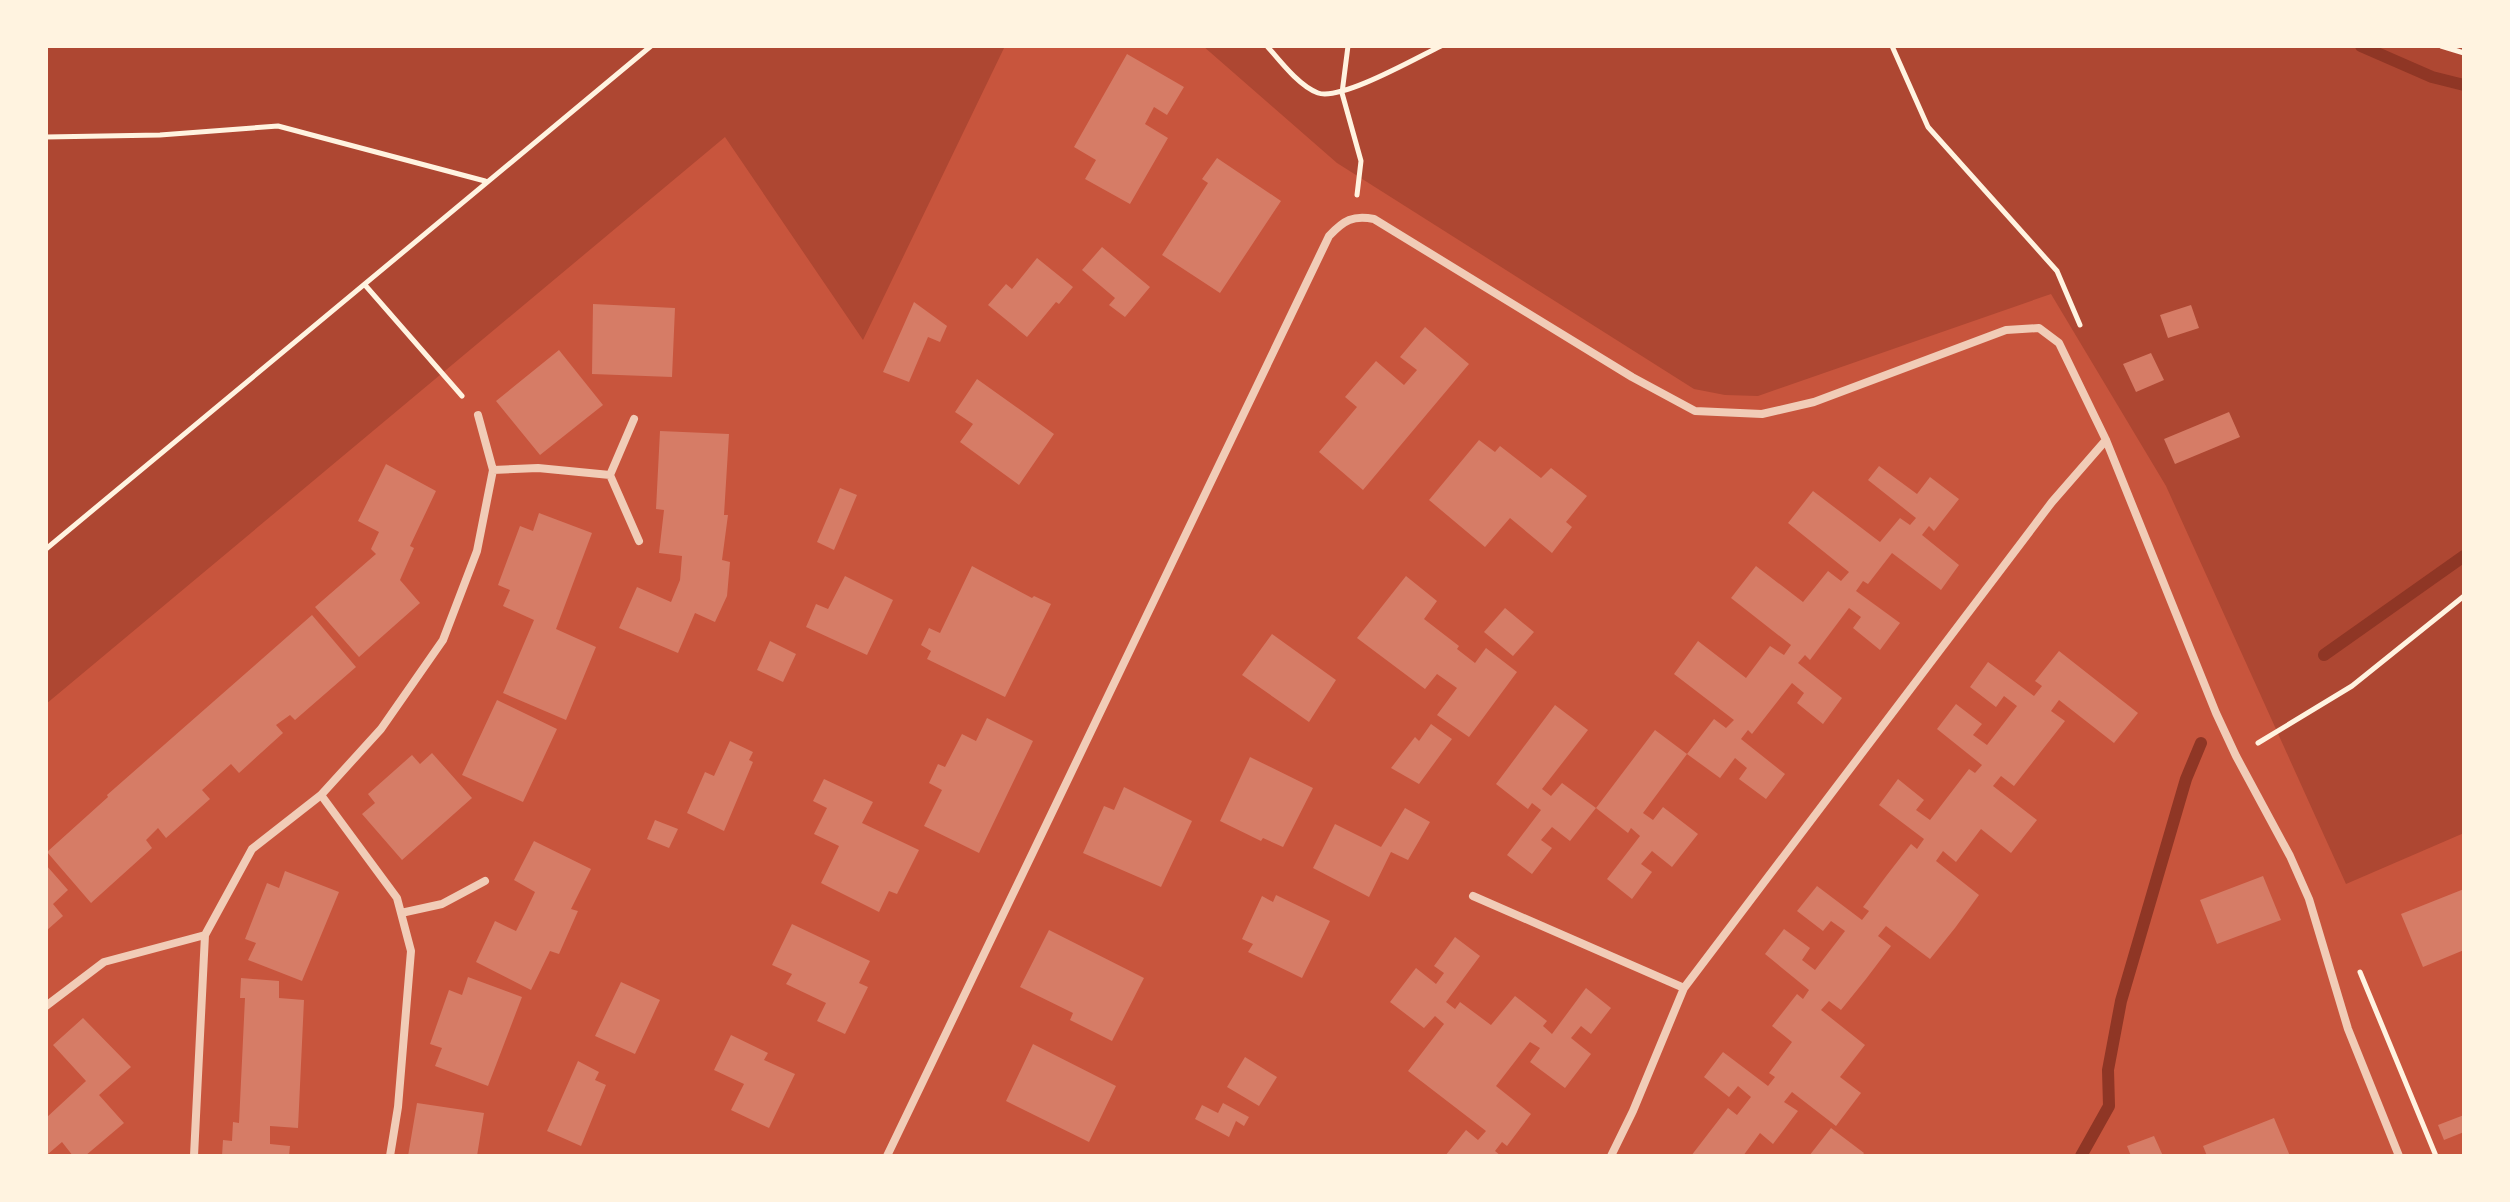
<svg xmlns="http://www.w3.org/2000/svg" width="2510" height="1202" viewBox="0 0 2510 1202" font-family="'Sofia Sans Condensed',sans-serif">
  <rect width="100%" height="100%" fill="#c8553d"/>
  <path fill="#ae4732" d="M46,46H1005L863,340L725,137L46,704Z
    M1203,46H2464V833L2346,884L2166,486L2051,294L1758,396L1725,395L1694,389L1337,163Z"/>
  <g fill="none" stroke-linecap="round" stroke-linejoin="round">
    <path stroke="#8f3625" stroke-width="12" d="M2361,46L2432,77L2464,85
      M2324,655L2464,556
      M2081,1156L2109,1106L2108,1070L2121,1001L2186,779L2201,743"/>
  </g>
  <path fill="#d67c66" d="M1127,54L1184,87L1167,115L1154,107L1145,124L1168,138L1130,204L1085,179L1096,160L1074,147Z
    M1217,158L1281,201L1220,293L1162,255L1208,183L1202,179Z
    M1102,247L1150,287L1125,317L1109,305L1115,298L1082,270Z
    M1037,258L1073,287L1059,304L1056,302L1027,337L988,305L1006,284L1012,289Z
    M914,302L947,326L940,342L928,337L909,382L883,372Z
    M593,304L675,308L672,377L592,374Z
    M2191,305L2199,328L2168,338L2160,315Z
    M1425,327L1469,364L1363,490L1319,452L1357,407L1345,397L1376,361L1404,385L1417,370L1400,357Z
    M559,350L603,405L540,455L496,401Z
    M2151,353L2164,380L2136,392L2123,364Z
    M977,379L1054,434L1019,485L960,442L973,424L955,412Z
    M2229,412L2240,437L2175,464L2164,439Z
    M660,431L729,434L724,515H728L722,560L730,562L727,596L715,622L695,613L678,653L619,628L637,587L671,602L680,580L682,556L659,553L664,510L656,509Z
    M1479,440L1495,452L1500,446L1541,478L1551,468L1587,496L1566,522L1572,527L1552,553L1510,518L1485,547L1429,500Z
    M386,464L436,491L410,546L414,548L400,580L420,603L359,657L315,607L376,554L371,549L379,532L358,521Z
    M1879,466L1917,494L1930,477L1959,499L1934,531L1929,526L1922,535L1959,565L1941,590L1892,553L1868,584L1863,581L1856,591L1900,623L1880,650L1853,628L1861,617L1849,608L1810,660L1805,655L1798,663L1842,698L1823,724L1797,703L1804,693L1792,683L1752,734L1748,730L1741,739L1785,774L1766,799L1739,779L1747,768L1735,758L1720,778L1687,754L1714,719L1726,728L1734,720L1674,674L1698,641L1746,678L1770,646L1784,655L1791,645L1731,598L1756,566L1803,602L1828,571L1841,581L1849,572L1788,523L1813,491L1880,542L1900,518L1910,525L1916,518L1868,480Z
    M840,488L857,495L834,550L817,542Z
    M539,513L592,533L556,629L596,647L566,720L503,693L534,620L503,606L510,590L498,585L520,526L533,531Z
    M972,566L1032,598L1034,596L1051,604L1005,697L927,659L931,651L921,645L929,628L940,633Z
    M845,576L893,600L867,655L806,627L816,604L828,609Z
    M1406,576L1437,601L1424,619L1459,646L1457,649L1475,663L1486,648L1517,672L1469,737L1437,715L1457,688L1437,674L1425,689L1357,638Z
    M1505,608L1534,632L1513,656L1484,632Z
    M312,615L356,667L295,720L290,715L276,725L283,733L239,773L231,764L202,790L210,799L166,838L158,828L146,840L152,848L91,903L47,852L108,797L107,795Z
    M1272,634L1336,680L1309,722L1242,675Z
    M770,641L796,654L783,682L757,670Z
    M2059,651L2138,713L2114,743L2059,700L2051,711L2065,721L2014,786L2001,776L1993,786L2037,820L2011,853L1981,829L1956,862L1943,851L1936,861L1979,895L1955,928L1930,959L1886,926L1878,936L1891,946L1866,979L1841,1010L1829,1001L1821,1010L1865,1045L1840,1077L1861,1093L1836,1126L1792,1092L1784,1102L1798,1111L1773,1144L1760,1133L1743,1156H1691L1728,1108L1737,1115L1751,1097L1738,1086L1729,1097L1704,1077L1723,1052L1768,1086L1775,1077L1769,1073L1792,1042L1772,1026L1797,994L1803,999L1809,990L1765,954L1784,929L1810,948L1802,960L1815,970L1845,931L1831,921L1823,931L1797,911L1817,886L1862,920L1869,911L1863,907L1887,875L1911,844L1917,849L1924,839L1879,805L1898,779L1924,800L1916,810L1930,820L1969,769L1975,773L1982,765L1937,729L1956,704L1982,724L1973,735L1987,745L2017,706L2004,696L1996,707L1970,687L1988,662L2034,696L2042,686L2035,681Z
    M497,700L557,729L523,802L462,775Z
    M1555,705L1588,730L1542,789L1551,796L1562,783L1596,808L1655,730L1687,754L1643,813L1653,820L1663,807L1698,834L1672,867L1652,851L1641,864L1652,872L1632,899L1607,879L1640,836L1631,828L1628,833L1596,808L1570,841L1552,827L1541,840L1552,848L1532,874L1507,855L1541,810L1532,803L1528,809L1496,784Z
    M987,718L1033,741L979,853L924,826L942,790L929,783L938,764L945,767L962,734L976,741Z
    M1431,724L1452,739L1419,784L1391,768L1415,737L1419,741Z
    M730,741L753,752L749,760L753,762L724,831L687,813L705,772L714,776Z
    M432,753L472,798L402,860L362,814L375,803L368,794L412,755L420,764Z
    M1250,757L1313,788L1283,847L1263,838L1261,841L1220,821Z
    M824,779L873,802L862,823L919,850L897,894L889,891L879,912L821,883L839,846L814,834L827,808L813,801Z
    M1124,787L1192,821L1161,887L1083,853L1104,806L1114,810Z
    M1405,808L1430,822L1408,860L1391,852L1369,897L1313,868L1335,824L1381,847Z
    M655,820L678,829L669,848L647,839Z
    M534,841L591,869L571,909L578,911L559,954L550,951L531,990L476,962L495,921L516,931L526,911L535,892L514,880Z
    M46,865L68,890L53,904L63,916L46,931Z
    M285,871L339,892L302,981L248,960L256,943L245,939L267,883L279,888Z
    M2263,876L2281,920L2217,944L2200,900Z
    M2464,889V950L2423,967L2401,914Z
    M1276,895L1330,921L1302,978L1248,952L1253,944L1242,939L1262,896L1273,902Z
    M792,924L870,961L859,983L868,987L845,1034L817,1021L826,1003L786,984L792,974L772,965Z
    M1049,930L1144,978L1112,1041L1070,1020L1073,1013L1020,987Z
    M1455,937L1480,956L1446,1002L1455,1009L1460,1002L1491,1025L1515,996L1547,1021L1543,1026L1552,1034L1586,988L1611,1008L1591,1034L1581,1026L1571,1038L1591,1054L1565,1088L1530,1062L1540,1048L1530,1042L1496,1086L1531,1114L1507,1146L1502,1142L1495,1151L1501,1156H1445L1466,1130L1478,1140L1486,1131L1408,1071L1444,1024L1435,1016L1424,1028L1390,1002L1416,968L1436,984L1444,973L1434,966Z
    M468,977L522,997L488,1086L435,1066L442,1048L430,1044L449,990L462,995Z
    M241,978L279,981V998L304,1000L298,1128L270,1126V1144L290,1146L289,1156H222L223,1140L232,1141L233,1122L239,1123L245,998H240Z
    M621,982L660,1000L635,1054L595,1036Z
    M83,1018L131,1067L99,1095L124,1123L85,1156H73L62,1142L48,1154L46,1118L86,1081L53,1045Z
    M731,1035L768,1053L764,1060L795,1074L769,1128L731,1110L744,1084L714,1070Z
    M1033,1044L1116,1086L1089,1142L1006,1101Z
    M1245,1057L1277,1077L1259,1106L1227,1087Z
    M578,1061L599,1072L595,1080L606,1085L581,1146L547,1131Z
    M417,1103L484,1113L477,1156H408Z
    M1223,1103L1249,1117L1244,1126L1236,1121L1229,1137L1195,1119L1202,1105L1218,1113Z
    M2464,1115V1132L2444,1140L2438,1125Z
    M2274,1118L2290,1156H2207L2203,1146Z
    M1831,1128L1864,1153L1862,1156H1809Z
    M2154,1136L2163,1156H2131L2127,1146Z"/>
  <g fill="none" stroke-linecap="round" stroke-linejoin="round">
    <path stroke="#fff3e0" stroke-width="5" d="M1267,46C1280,61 1299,86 1318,93C1341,101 1416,58 1441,46
      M1348,46L1342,93L1361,161L1357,195
      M1892,46L1928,127L2057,271L2080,325
      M2441,46L2464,53
      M46,137L160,135L278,126L485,181
      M365,285L462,396
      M46,549L651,46
      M2258,743L2352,686L2464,596
      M2360,972L2436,1156"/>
    <path stroke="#f1ccb7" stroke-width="8" d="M634,419L610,475L639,541
      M493,470L538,468L610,475
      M321,795L397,898L411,951L398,1107L390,1156
      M1473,896L1684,988
      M401,913L442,904L485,881
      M46,1006L104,962L205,935
      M194,1156L205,935L252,849L321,795L381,729L443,640L477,551L493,470L478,415
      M887,1156L1329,236C1344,220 1353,215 1374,219L1632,377L1695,411L1762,414L1814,402L2006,330L2039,328L2059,343L2106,440L2216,713L2236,756L2290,856L2309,899L2348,1029L2399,1156
      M1611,1156L1633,1111L1684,988L2052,502L2106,440"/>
  </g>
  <rect width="2510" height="1202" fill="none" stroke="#fff3e0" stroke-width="96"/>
</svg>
